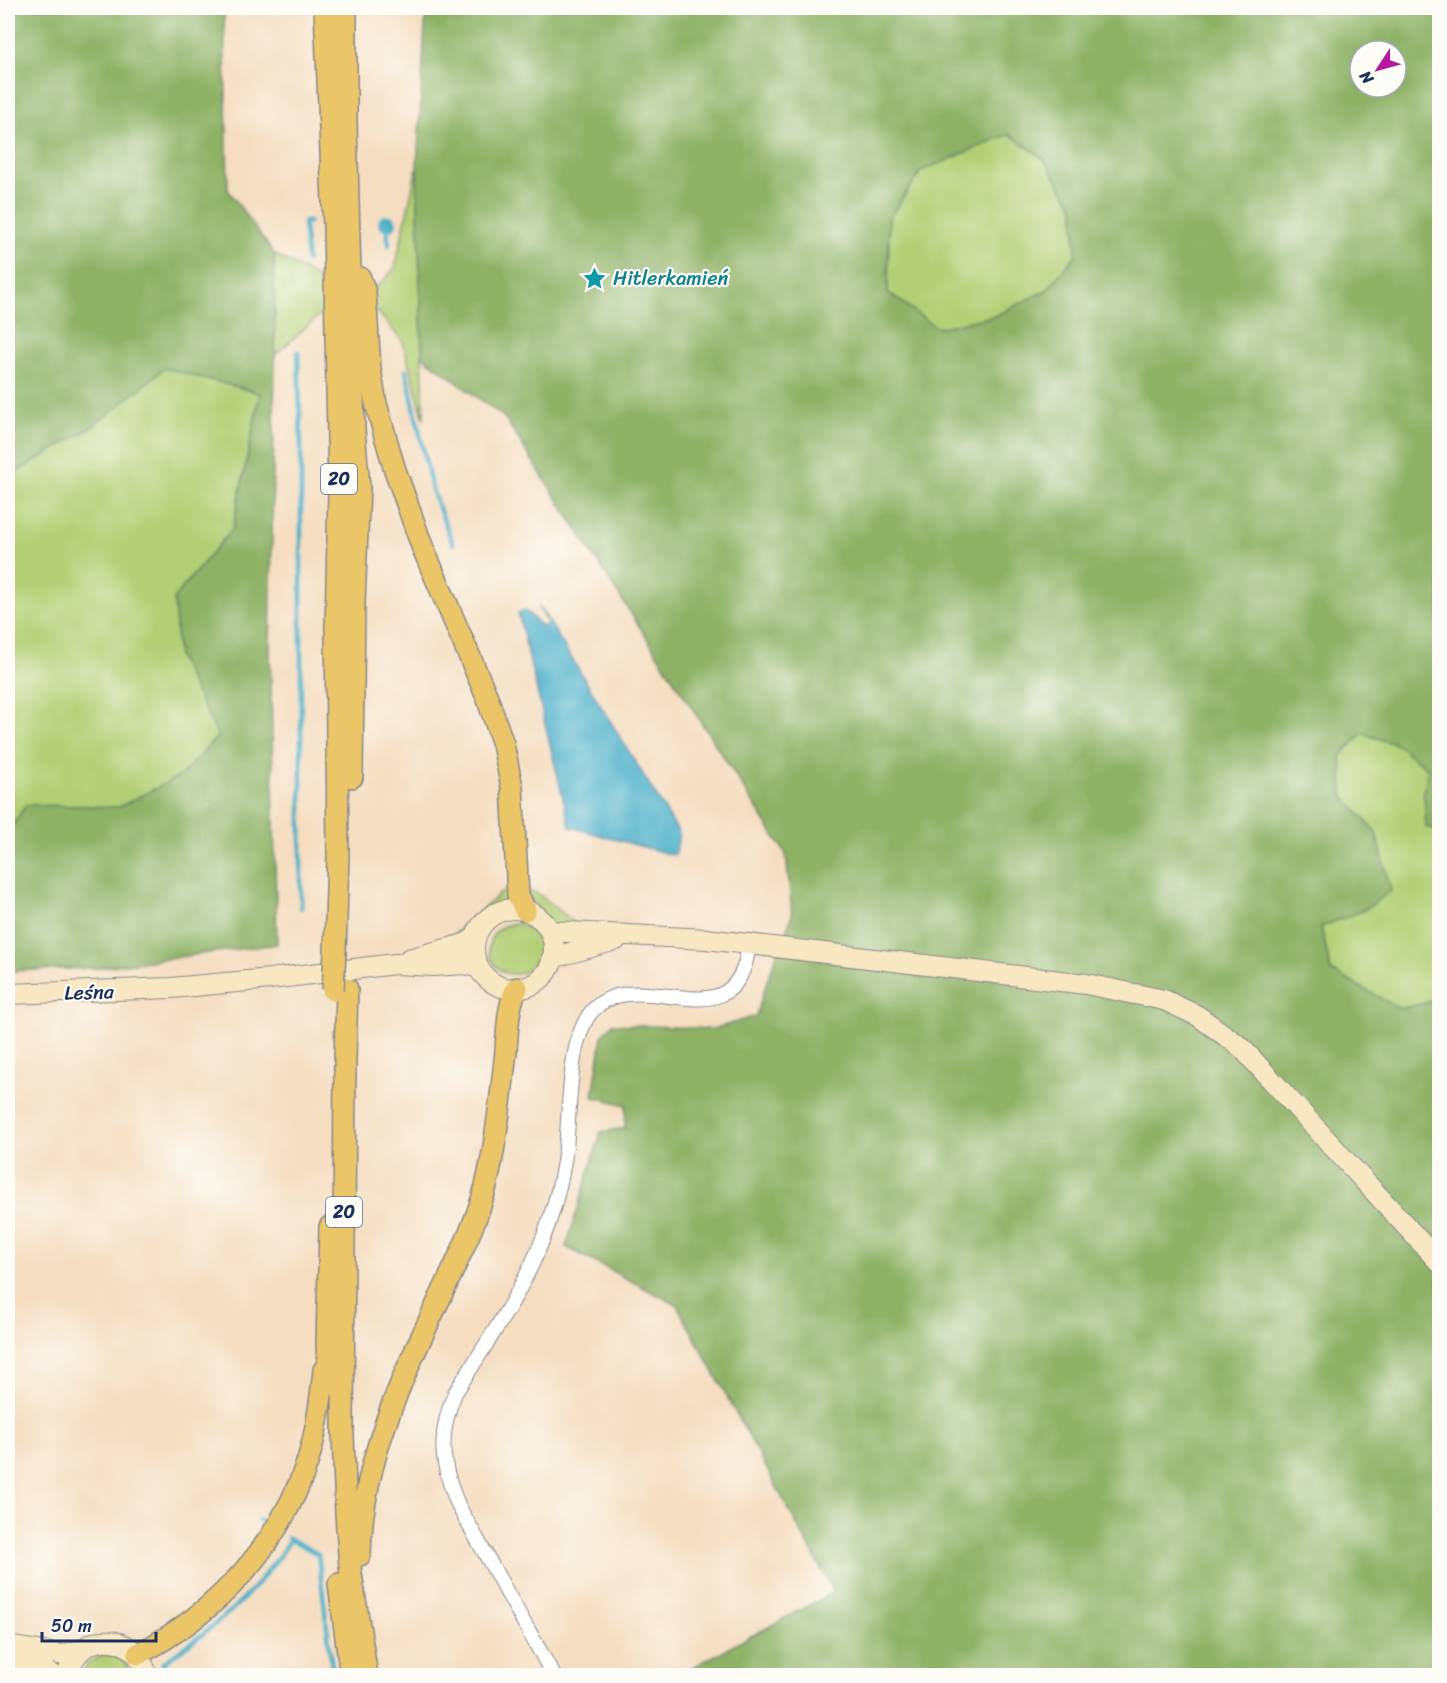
<svg xmlns="http://www.w3.org/2000/svg" width="1447" height="1683" viewBox="0 0 1447 1683" font-family="Sriracha,sans-serif">
  <rect width="100%" height="100%" fill="#fdfcf7"/>
  <filter id="ink" filterUnits="userSpaceOnUse"><feTurbulence type="fractalNoise" baseFrequency=".0167" numOctaves="2"/><feDisplacementMap in="SourceGraphic" scale="12" xChannelSelector="R" yChannelSelector="G"/><feConvolveMatrix kernelMatrix="1 2 1 2 8 2 1 2 1" color-interpolation-filters="sRGB"/></filter>
  <filter id="wash" filterUnits="userSpaceOnUse"><feTurbulence type="fractalNoise" baseFrequency=".008" numOctaves="4" result="noise"/><feDisplacementMap in="SourceGraphic" scale="24" xChannelSelector="R" yChannelSelector="G"/><feGaussianBlur stdDeviation="1.35" result="paint"/><feColorMatrix in="noise" values="0 0 0 0 0 0 0 0 0 0 0 0 0 0 0 0 0 1.4 0 .05"/><feComposite in="paint" operator="in"/></filter>
  <g filter="url(#wash)">
    <rect width="100%" height="100%" fill="#f4ddc0"/>
    <path fill="#b3ce74" stroke="#677e69" stroke-width="1.5" d="M1009,134L1044,159L1074,207L1076,255L1047,290L995,316L937,328L888,292L889,218L921,171Z
      M417,167L424,420L403,342L378,312H323L275,355L274,254L329,284L378,286L395,268Z
      M165,368L260,393L233,528L174,598L178,656L218,736L180,776L119,807L26,805L8,832V477L92,427Z
      M1362,733L1398,745L1428,769L1424,793L1426,826L1439,832V1000L1400,1009L1331,971L1321,926L1364,910L1376,832L1343,796L1341,756Z
      M503,891H510L509,903C489,907 483,917 470,931C464,938 451,941 443,944Z
      M525,891L537,893L581,928L553,925C543,912 533,906 525,891Z
      M489 949a25 25 0 1 1 50 0a25 25 0 1 1-50 0Z
      M102,1655C117,1654 127,1661 131,1675H82L87,1664Z"/>
    <path fill="#8eb166" stroke="#547062" stroke-width="1.5" fill-rule="evenodd" d="M8,8H224L228,190L274,254L275,359L270,651L277,944L96,968L8,971V832L26,805L119,807L180,776L218,736L178,656L174,598L233,528L260,393L165,368L92,427L8,477Z
      M426,8H1439V832L1426,827L1424,793L1428,769L1398,745L1362,733L1341,756L1343,796L1376,832L1391,891L1364,910L1321,927L1331,971L1400,1009L1439,1000V1675H678L834,1592L677,1305L566,1247L601,1132L625,1128L626,1105L593,1097L602,1036L612,1024L713,1029L756,1016L767,981L792,915L786,854L505,418L422,356L417,167ZM1360,51H1396V87H1360ZM1009,134L1044,159L1074,207L1076,255L1047,290L995,316L937,328L888,292L889,218L921,171Z"/>
    <path fill="#47adc7" stroke="#316e92" stroke-width="1.5" d="M538,607L542,610L679,833L676,853L672,855L570,827L518,613L525,610L542,627L548,623Z"/>
    <g fill="none" stroke-linecap="round" stroke-linejoin="round">
      <path stroke="#47adc7" stroke-width="4.5" d="M383,223H386L389,245
        M307,261L304,222H309
        M298,352L301,444V908
        M406,370L432,490L453,544
        M259,1520L261,1521
        M288,1538L318,1554L333,1676
        M165,1676L163,1663C216,1626 255,1595 291,1539"/>
      <path stroke="#47adc7" stroke-width="16" d="M386,223H389"/>
    </g>
  </g>
  <g filter="url(#ink)">
    <g fill="none" stroke-linecap="round" stroke-linejoin="round">
      <defs>
        <path id="street" d="M554,1676L459,1507C441,1465 437,1436 455,1393C507,1311 554,1248 566,1147C570,1110 568,1039 592,1011C639,959 737,1050 749,944"/>
        <path id="secondary" d="M474 949a40 40 0 1 1 80 0a40 40 0 1 1-80 0Z
          M550,931L706,939L1086,984L1164,1000L1198,1016L1241,1047L1440,1263
          M552,958L616,940
          M409,959L465,944L475,938
          M8,994L171,988L270,979L395,964L434,966L465,964L479,968
          M8,1646L63,1655L81,1650
          M8,1654L55,1676
          M68,1676C75,1630 136,1628 147,1676"/>
        <path id="primary" d="M325,8L334,226L339,492L336,626L338,857L335,951
          M346,8V122L354,430L359,488L354,601L352,777
          M360,278L365,293L370,369L376,404L394,467L422,546L487,697L503,744L512,787L518,895L525,910
          M347,989L345,1058L343,1435L346,1514L350,1567L367,1676
          M329,1385L327,1344L330,1227
          M360,1555C361,1464 401,1380 439,1300C458,1259 480,1217 489,1173C497,1136 501,1097 505,1060C508,1037 506,1009 517,988
          M339,1584L351,1676
          M138,1654C216,1614 281,1544 308,1460C317,1430 321,1400 324,1370"/>
      </defs>
      <use href="#street" stroke="#88868f" stroke-width="16"/>
      <use href="#secondary" stroke="#88868f" stroke-width="22"/>
      <use href="#primary" stroke="#88868f" stroke-width="24"/>
      <use href="#street" stroke="#fff" stroke-width="14"/>
      <use href="#secondary" stroke="#f7e8c3" stroke-width="20"/>
      <use href="#primary" stroke="#eac669" stroke-width="21"/>
      <defs>
        <path id="primary-bridge" d="M333,990L335,951"/>
      </defs>
      <use href="#primary-bridge" stroke="#88868f" stroke-width="24" stroke-linecap="butt"/>
      <use href="#primary-bridge" stroke="#eac669" stroke-width="21"/>
    </g>
  </g>
  <defs>
    <symbol id="sight-bare" viewBox="-9 -9 18 18"><path d="M0-6L1.8-2.2L6-1.7L2.9 1.2L3.7 5.4L0 3.3L-3.7 5.4L-2.9 1.2L-6-1.7L-1.8-2.2Z" fill="#0f9aa8" stroke="#fdfcf7" stroke-width="2.5" paint-order="stroke"/></symbol>
  </defs>
  <g fill-rule="evenodd">
    <use href="#sight-bare" x="578" y="262" width="33" height="33"/>
  </g>
  <g text-anchor="middle" stroke-width="4.5" stroke-linejoin="round" paint-order="stroke">
    <g fill="#fdfcf7" stroke="#5f6c8c" stroke-width="1.5">
      <rect x="321" y="464" width="36" height="30" rx="4.5"/>
      <rect x="326" y="1197" width="36" height="30" rx="4.5"/>
    </g>
    <g font-size="18" font-weight="bold" fill="#1b2f5e">
      <text x="339" y="485">20</text>
      <text x="344" y="1218">20</text>
    </g>
    <g font-size="20" fill="#0d838f" stroke="#fdfcf7" text-anchor="start">
      <text x="613" y="285">Hitlerkamień</text>
    </g>
    <g font-size="20" fill="#1b2f5e" stroke="#fdfcf7">
      <text transform="translate(89 992) rotate(-2)" y="7">Leśna</text>
    </g>
  </g>
  <rect width="1447" height="1683" fill="none" stroke="#fdfcf7" stroke-width="30"/>
  <g transform="translate(1378 69) rotate(234)"><circle r="28" fill="#fdfcf7" stroke="#a3aaba" stroke-width="1.5"/>
  <path d="M0-4.5L10 22L0 15L-10 22Z" fill="#b5179e"/>
  <text y="-9" font-size="16" font-weight="bold" text-anchor="middle" fill="#1b2f5e">N</text>
  </g>
  <path d="M42 1632v9h114v-9" fill="none" stroke="#1b2f5e" stroke-width="3"/>
  <text x="51" y="1632" font-size="18" fill="#1b2f5e" stroke="#fdfcf7" stroke-width="4.5" paint-order="stroke">50 m</text>
</svg>
